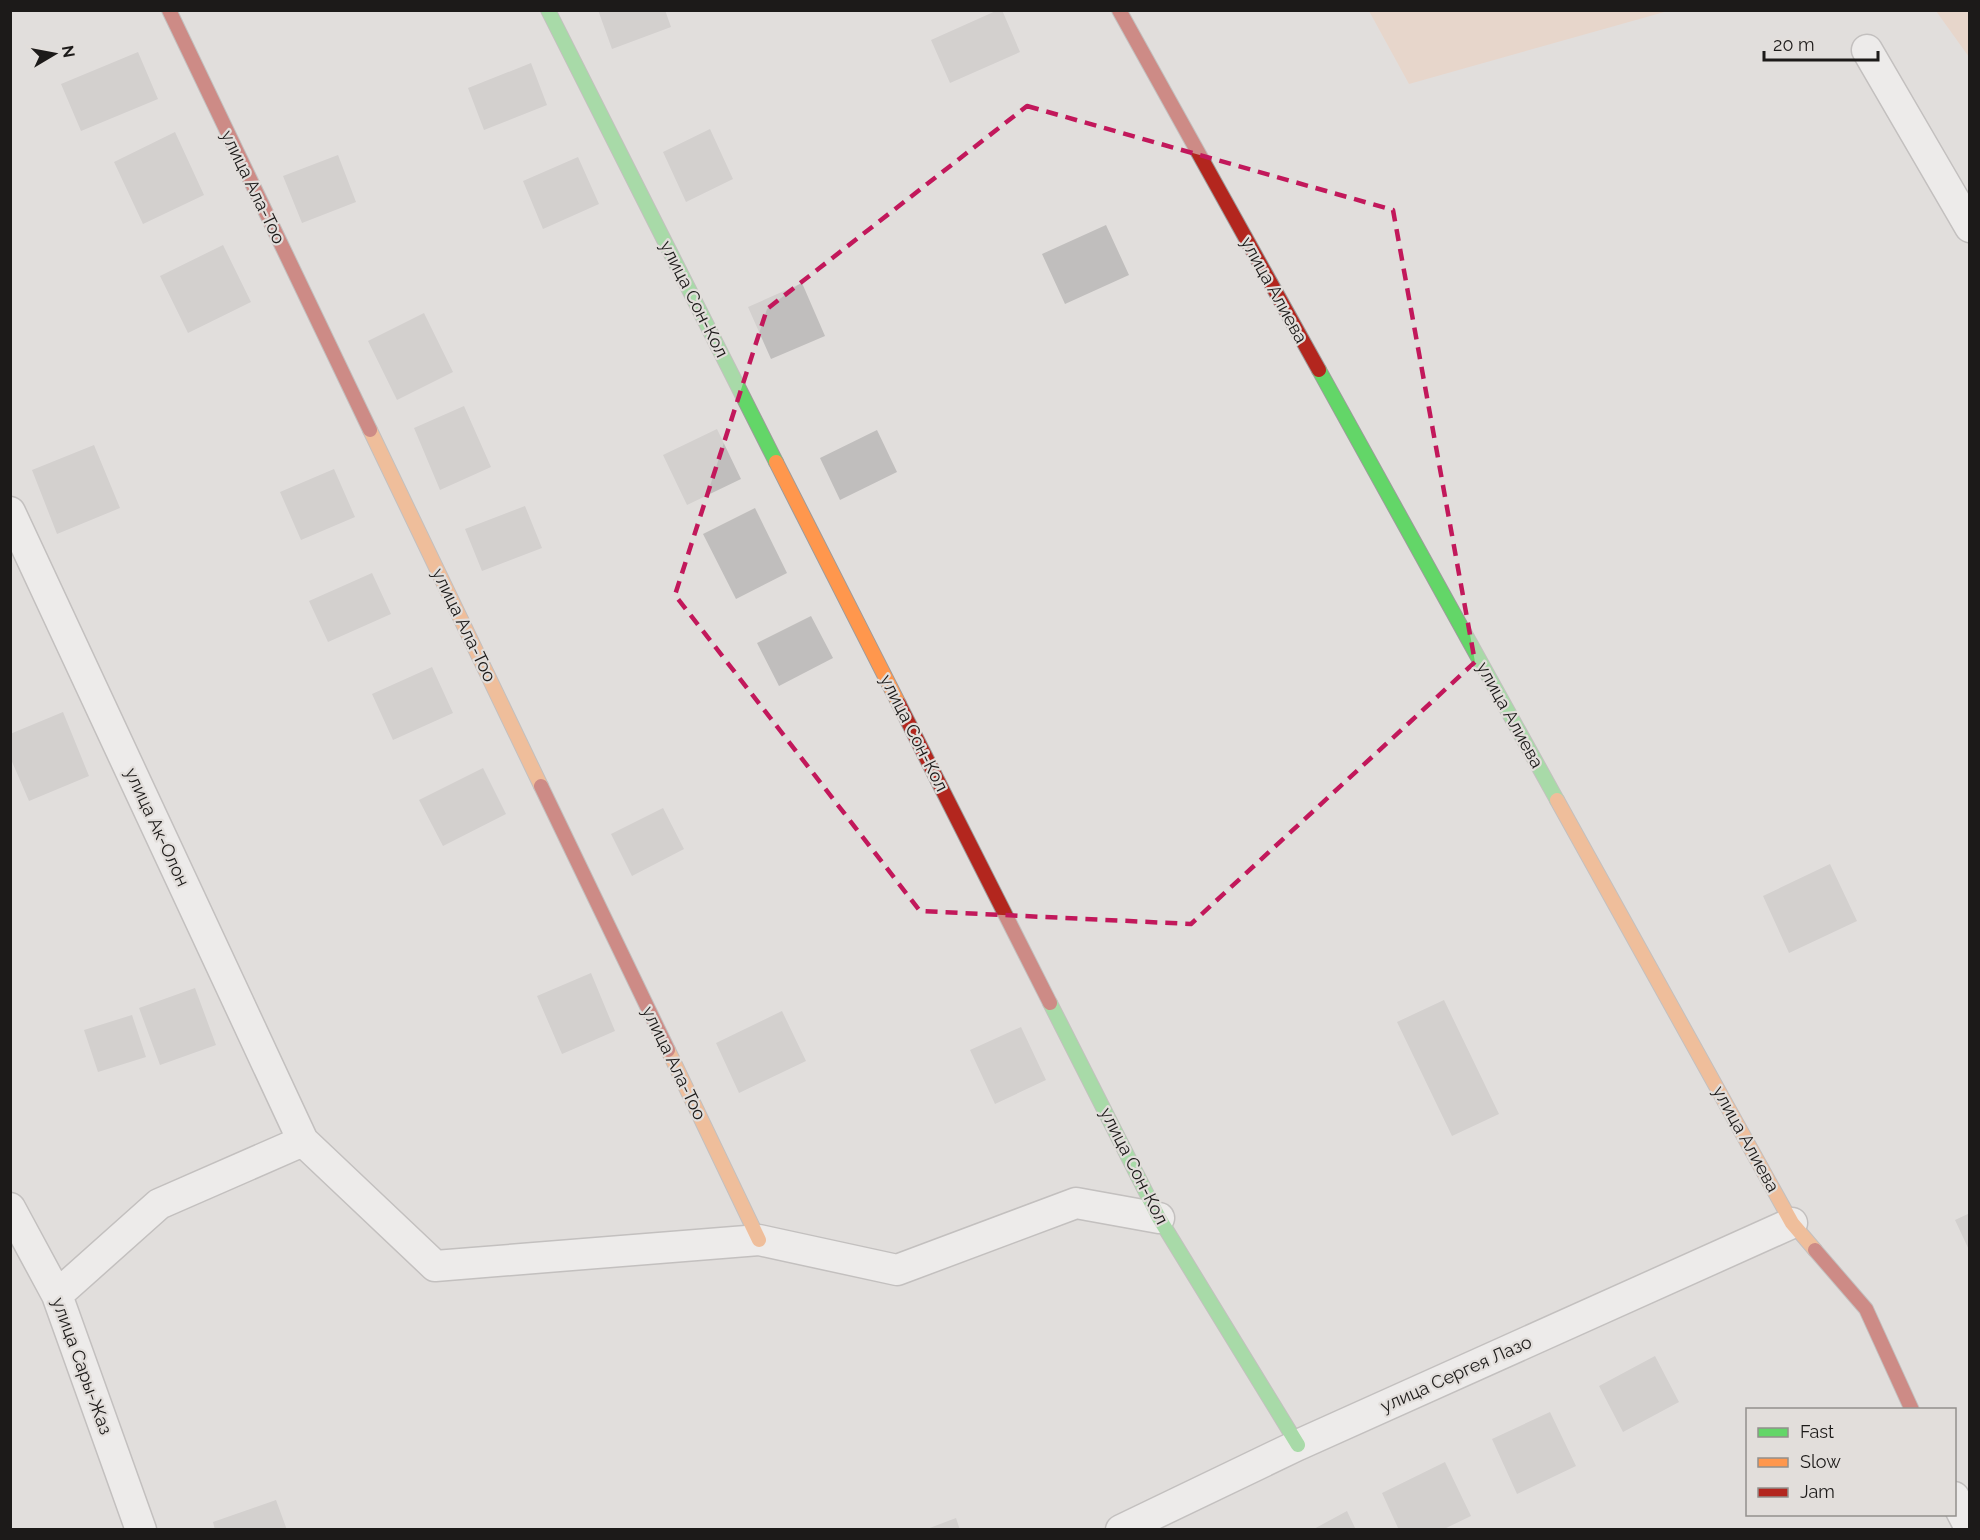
<svg xmlns="http://www.w3.org/2000/svg" width="1980" height="1540" viewBox="0 0 1980 1540" font-family="Raleway,sans-serif">
  <rect width="100%" height="100%" fill="#e1dedc"/>
  <path fill="#edccb7" d="M1369,11H1668L1409,84Z
    M1936,11H1969V57Z"/>
  <path fill="#c0bebd" d="M598,10H665L671,27L612,49Z
    M998,10H1002L1020,52L950,83L931,40Z
    M138,52L158,99L81,131L61,84Z
    M531,63L547,105L484,130L468,88Z
    M710,129L733,179L686,202L663,152Z
    M175,132L204,195L143,224L114,162Z
    M338,155L356,202L302,223L283,176Z
    M578,157L599,204L543,229L523,181Z
    M1106,225L1129,275L1065,304L1042,254Z
    M223,245L251,302L188,333L160,276Z
    M802,283L825,336L771,359L748,307Z
    M424,313L453,372L397,400L368,341Z
    M464,406L491,467L440,490L414,428Z
    M717,429L741,479L687,505L663,455Z
    M877,430L897,472L840,500L820,458Z
    M94,445L120,508L57,534L32,470Z
    M334,469L355,517L301,540L280,492Z
    M525,506L542,548L482,571L465,529Z
    M755,508L787,573L736,599L703,534Z
    M372,573L391,614L328,642L309,601Z
    M811,616L833,658L779,686L757,643Z
    M432,667L453,713L393,740L372,694Z
    M63,712L89,776L29,801L10,757V734Z
    M483,768L506,814L443,846L419,800Z
    M663,808L684,849L632,876L611,834Z
    M1830,864L1857,921L1789,953L1763,896Z
    M591,973L615,1031L562,1054L537,996Z
    M195,988L216,1045L160,1065L139,1008Z
    M1444,1000L1499,1114L1452,1136L1397,1022Z
    M782,1011L806,1061L739,1093L716,1043Z
    M132,1015L146,1057L98,1072L84,1030Z
    M1021,1027L1046,1080L995,1104L970,1050Z
    M1970,1213V1252L1955,1220Z
    M1655,1356L1679,1402L1623,1432L1599,1386Z
    M1550,1412L1576,1466L1517,1494L1492,1439Z
    M1445,1462L1471,1516L1442,1530H1399L1382,1493Z
    M276,1500L287,1530H215L213,1522Z
    M1347,1511L1356,1530H1312Z
    M956,1518L960,1530H927V1529Z"/>
  <g fill="none" stroke-linecap="round" stroke-linejoin="round">
    <defs>
      <path id="street" d="M1867,50L1970,227
        M10,512L303,1141
        M10,1208L57,1295L141,1530
        M57,1295L159,1204L303,1141L435,1266L759,1240L897,1270L1076,1203L1159,1218
        M1954,1497L1970,1528
        M1121,1530L1298,1445L1792,1223"/>
      <path id="fast" d="M548,10L776,462
        M1319,370L1557,800
        M1050,1003L1159,1218L1298,1445"/>
      <path id="slow" d="M370,430L541,786
        M776,462L899,704
        M1557,800L1792,1223L1815,1250
        M668,1050L759,1240"/>
      <path id="jam" d="M169,10L370,430
        M1119,10L1319,370
        M899,704L1050,1003
        M541,786L668,1050
        M1815,1250L1866,1309L1912,1410"/>
    </defs>
    <use href="#street" stroke="#9d9b9b" stroke-width="33"/>
    <use href="#fast" stroke="#9d9b9b" stroke-width="16"/>
    <use href="#slow" stroke="#9d9b9b" stroke-width="16"/>
    <use href="#jam" stroke="#9d9b9b" stroke-width="16"/>
    <use href="#street" stroke="#fafafa" stroke-width="30"/>
    <use href="#fast" stroke="#63d668" stroke-width="14"/>
    <use href="#slow" stroke="#ff974d" stroke-width="14"/>
    <use href="#jam" stroke="#b3261e" stroke-width="14"/>
  </g>
  <path d="M0 0H1980V1540H0ZM1027,106L1393,210L1475,662L1191,924L920,911L675,595L767,309Z" fill="#e1dedc" fill-opacity=".55" fill-rule="evenodd"/>
  <path fill="none" stroke="#c2185b" stroke-width="4.5" stroke-dasharray="12 8" stroke-linejoin="round" d="M1027,106L1393,210L1475,662L1191,924L920,911L675,595L767,309Z"/>
  <g text-anchor="middle" stroke-width="4.5" stroke-linejoin="round" paint-order="stroke">
    <g font-size="18" fill="#1c1a19" stroke="#e2dedb">
      <text transform="translate(253 187) rotate(64)" y="6">улица Ала-Тоо</text>
      <text transform="translate(1274 290) rotate(61)" y="6">улица Алиева</text>
      <text transform="translate(694 299) rotate(63)" y="6">улица Сон-Кол</text>
      <text transform="translate(464 625) rotate(64)" y="6">улица Ала-Тоо</text>
      <text transform="translate(1510 715) rotate(61)" y="6">улица Алиева</text>
      <text transform="translate(914 733) rotate(63)" y="6">улица Сон-Кол</text>
      <text transform="translate(157 827) rotate(65)" y="6">улица Ак-Олон</text>
      <text transform="translate(674 1063) rotate(64)" y="6">улица Ала-Тоо</text>
      <text transform="translate(1746 1139) rotate(61)" y="6">улица Алиева</text>
      <text transform="translate(1134 1166) rotate(63)" y="6">улица Сон-Кол</text>
      <text transform="translate(82 1366) rotate(70)" y="6">улица Сары-Жаз</text>
      <text transform="translate(1456 1374) rotate(-24)" y="6">улица Сергея Лазо</text>
    </g>
  </g>
  <rect width="1980" height="1540" fill="none" stroke="#1c1a19" stroke-width="24"/>
  <rect x="1746" y="1408" width="210" height="108" fill="#e2dedb" stroke="#93908d" stroke-width="1.5"/>
  <rect x="1758" y="1428" width="30" height="9" fill="#63d668" stroke="#93908d" stroke-width="1.5"/>
  <text x="1800" y="1438" font-size="18" fill="#1c1a19">Fast</text>
  <rect x="1758" y="1458" width="30" height="9" fill="#ff974d" stroke="#93908d" stroke-width="1.5"/>
  <text x="1800" y="1468" font-size="18" fill="#1c1a19">Slow</text>
  <rect x="1758" y="1488" width="30" height="9" fill="#b3261e" stroke="#93908d" stroke-width="1.5"/>
  <text x="1800" y="1498" font-size="18" fill="#1c1a19">Jam</text>
  <g transform="translate(54 54) rotate(80)" stroke="#e2dedb" stroke-width="4.5" paint-order="stroke">
  <path d="M0-4.5L10 22L0 15L-10 22Z" fill="#1c1a19"/>
  <text y="-9" font-size="16" font-weight="bold" text-anchor="middle" fill="#1c1a19">N</text>
  </g>
  <path d="M1764 51v9h114v-9" fill="none" stroke="#1c1a19" stroke-width="3"/>
  <text x="1773" y="51" font-size="18" fill="#1c1a19" stroke="#e2dedb" stroke-width="4.5" paint-order="stroke">20 m</text>
</svg>
